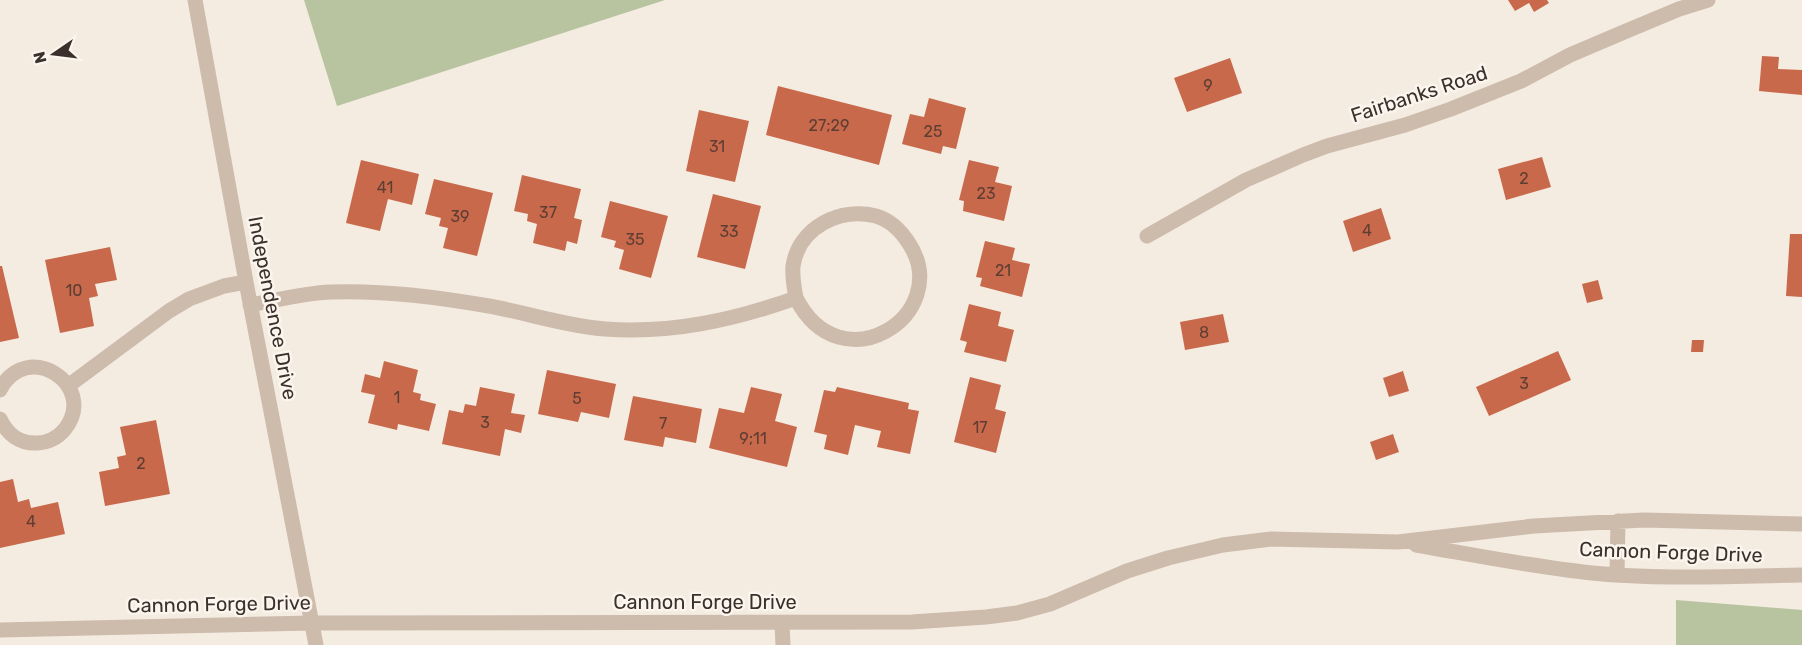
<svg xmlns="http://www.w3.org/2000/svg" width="1802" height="645" viewBox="0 0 1802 645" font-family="Rubik,sans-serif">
  <rect width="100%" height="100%" fill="#f4ebe1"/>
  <path fill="#b8c4a0" d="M304,0H665L337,106Z
    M1676,600L1802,610V645H1676Z"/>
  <path fill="#c8694b" d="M1508,0H1547L1549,3L1534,12L1529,3L1515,11Z
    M1762,56L1779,57L1778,69L1802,70V95L1759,91Z
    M1230,58L1242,93L1187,112L1174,78Z
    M778,86L892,115L879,165L766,135Z
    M929,98L966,108L956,149L943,146L941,154L902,144L910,114L924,117Z
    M699,110L749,121L735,182L686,171Z
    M1542,157L1551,187L1506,200L1498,169Z
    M361,160L419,174L412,205L388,199L380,231L346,223Z
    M969,160L999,167L995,182L1012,186L1004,221L963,211L964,201L959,200Z
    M522,175L581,189L574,218L582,220L577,244L567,241L565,251L533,243L537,224L527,221L528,214L514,211Z
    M434,179L493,193L477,256L443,248L448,228L439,226L441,218L425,214Z
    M713,194L761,206L745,269L697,257Z
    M610,201L668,216L651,278L619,269L624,250L614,247L616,241L601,237Z
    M1381,208L1391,239L1353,252L1343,221Z
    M1790,234H1802V297L1786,296Z
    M985,241L1015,248L1012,260L1030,264L1022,297L980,286L982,278L976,277Z
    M110,247L117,280L95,284L98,296L89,298L94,326L60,333L45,260Z
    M0,266H2L19,338L0,342Z
    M1598,280L1603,299L1587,303L1582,284Z
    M969,304L1001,312L998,326L1014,330L1006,362L964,352L967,342L960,340Z
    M1223,314L1229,342L1185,350L1180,322Z
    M1692,340H1704L1703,352H1691Z
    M1558,351L1571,380L1489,416L1476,387Z
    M384,361L418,370L413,392L421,394L420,400L436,404L429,431L398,424L397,430L368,423L375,395L361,392L365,374L380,378Z
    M547,370L616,384L609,418L581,412L578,422L538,414Z
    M1403,371L1409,391L1389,397L1383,378Z
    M970,377L1001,385L995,409L1006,412L996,453L954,442Z
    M480,387L515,394L511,413L525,415L521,433L505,429L500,456L442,444L449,410L463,413L465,404L476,406Z
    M751,387L782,394L775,421L797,427L787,467L709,448L719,408L744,413Z
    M837,387L909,403L908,409L919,411L910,454L877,447L881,431L855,425L848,455L824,449L827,435L814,432L824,390L835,392Z
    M633,396L702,409L696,443L665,437L663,447L624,440Z
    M156,420L170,494L105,506L99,472L119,468L117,457L126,455L120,427Z
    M1393,434L1399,452L1376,460L1370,442Z
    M13,479L18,502L29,499L31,508L58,502L65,534L0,548V482Z"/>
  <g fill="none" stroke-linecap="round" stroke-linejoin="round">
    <path stroke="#cdbbac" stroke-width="15" d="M195,0L246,282L316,645
      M1147,236L1246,180L1303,155L1327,146L1405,125L1451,109L1521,81L1570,55L1624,32L1679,9L1708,0
      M250,305C277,300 304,293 331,292C383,290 438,297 489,306C528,313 565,326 605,329C671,334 734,320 796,298C841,387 953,315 910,245C902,232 890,220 876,216C840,207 799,227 793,266C792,277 794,287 796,298
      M68,386L169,311L189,299L224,286L246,282
      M0,390C26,338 99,385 65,429C58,438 47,443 37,443C20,444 7,434 0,419
      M1416,545C1474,555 1533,567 1592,573C1661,580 1732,576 1802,575
      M1617,575L1618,521
      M782,624L783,645
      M0,630L313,623L912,622L986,617L1017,613L1050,604L1127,571L1168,558L1223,545L1271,539L1398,542L1534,526L1644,520L1802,524"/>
  </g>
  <g text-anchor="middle" stroke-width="5" stroke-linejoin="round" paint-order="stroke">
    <g font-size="16" fill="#5e3e33">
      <text x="1208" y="91">9</text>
      <text x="829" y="131">27;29</text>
      <text x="933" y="137">25</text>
      <text x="717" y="152">31</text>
      <text x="1524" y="184">2</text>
      <text x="385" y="193">41</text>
      <text x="986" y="199">23</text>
      <text x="548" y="218">37</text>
      <text x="460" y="222">39</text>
      <text x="1367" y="236">4</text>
      <text x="729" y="237">33</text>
      <text x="635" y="245">35</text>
      <text x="1003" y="276">21</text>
      <text x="74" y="296">10</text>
      <text x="1204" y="338">8</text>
      <text x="1524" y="389">3</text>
      <text x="397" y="403">1</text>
      <text x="577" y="404">5</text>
      <text x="485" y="428">3</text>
      <text x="663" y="429">7</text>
      <text x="980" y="433">17</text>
      <text x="753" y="444">9;11</text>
      <text x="141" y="469">2</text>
      <text x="31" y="527">4</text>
    </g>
    <g font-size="20" fill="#3b302b" stroke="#fbf5ee">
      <text transform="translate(1419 94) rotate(-18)" y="7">Fairbanks Road</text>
      <text transform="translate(273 308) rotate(79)" y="7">Independence Drive</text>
      <text transform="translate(1671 552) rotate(2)" y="7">Cannon Forge Drive</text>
      <text x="705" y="609">Cannon Forge Drive</text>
      <text transform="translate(219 604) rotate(-1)" y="7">Cannon Forge Drive</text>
    </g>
  </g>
  <g transform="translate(54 54) rotate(256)" stroke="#fbf5ee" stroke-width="4.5" paint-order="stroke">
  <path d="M0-4.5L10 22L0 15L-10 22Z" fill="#3b302b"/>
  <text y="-9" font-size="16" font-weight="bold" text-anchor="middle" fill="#3b302b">N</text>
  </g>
</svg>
